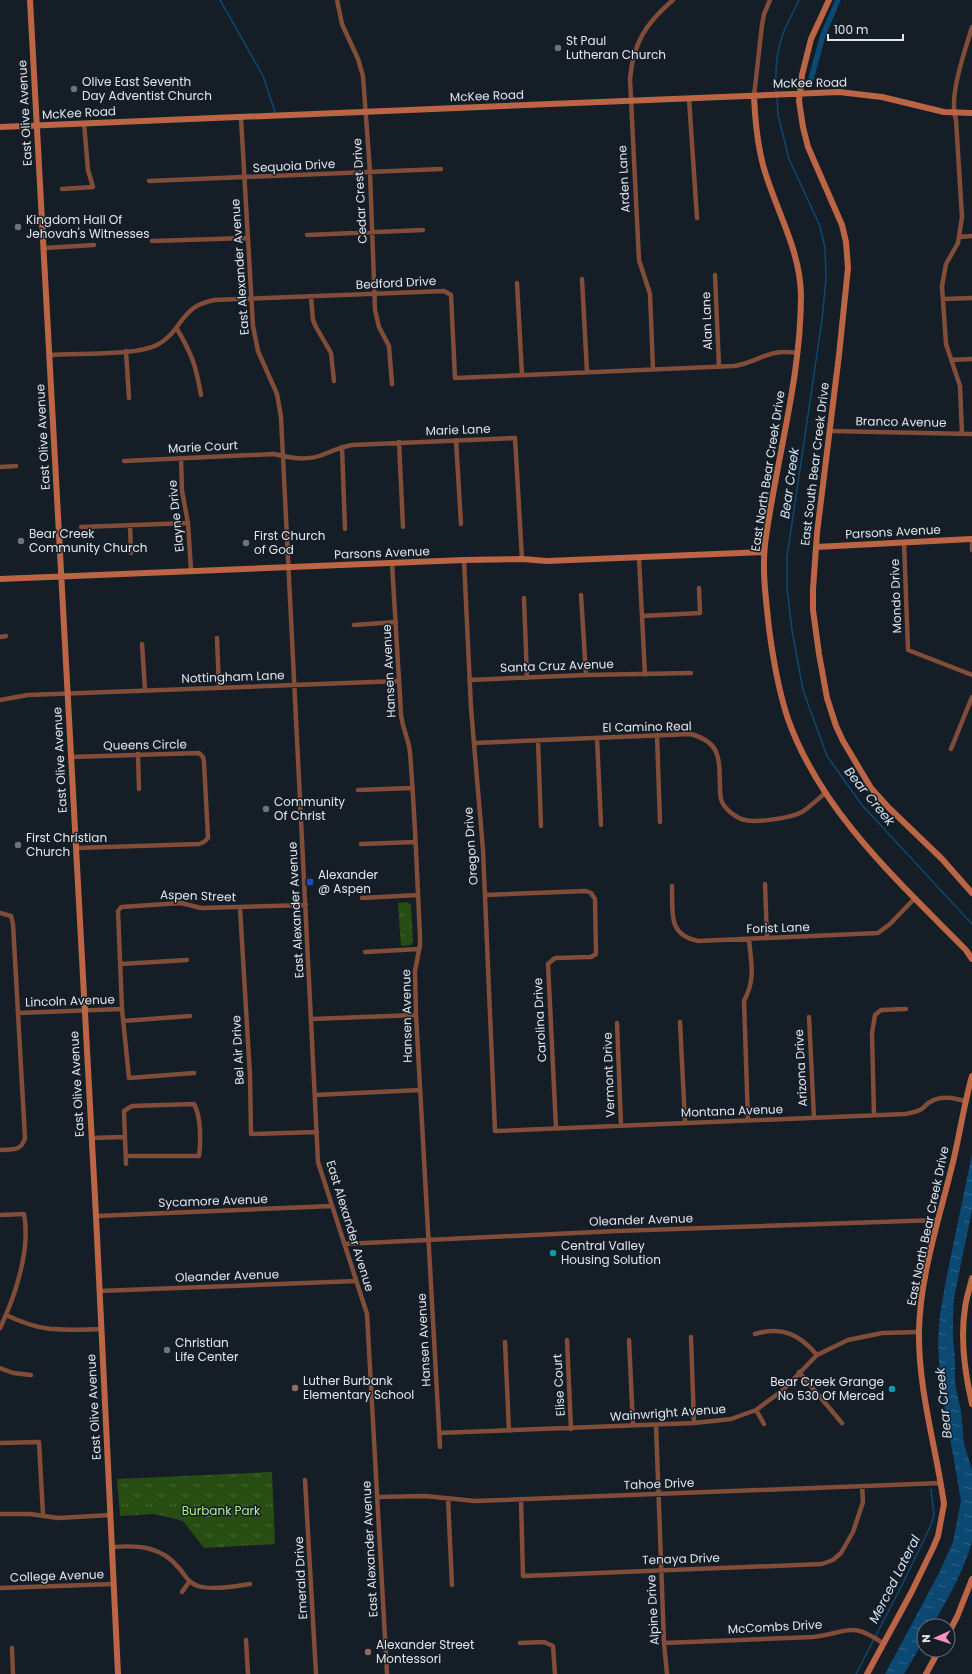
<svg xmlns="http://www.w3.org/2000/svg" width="972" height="1674" viewBox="0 0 972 1674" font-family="Poppins,sans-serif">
  <defs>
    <pattern id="park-tufts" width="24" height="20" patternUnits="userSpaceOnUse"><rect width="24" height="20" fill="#274d13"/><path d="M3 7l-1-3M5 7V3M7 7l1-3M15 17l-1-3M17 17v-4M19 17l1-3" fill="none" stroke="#466736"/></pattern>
    <pattern id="water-ripples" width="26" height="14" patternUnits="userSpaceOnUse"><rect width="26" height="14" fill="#0b4973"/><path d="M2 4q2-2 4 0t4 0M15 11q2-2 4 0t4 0" fill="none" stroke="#2e6387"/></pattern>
  </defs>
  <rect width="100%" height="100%" fill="#151d27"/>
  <path fill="url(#park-tufts)" d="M408,902L411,906L413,942L410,945L401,946L398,903Z
    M272,1472L275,1544L204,1548L183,1521L155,1514L120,1516L117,1479Z"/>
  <path fill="url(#water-ripples)" d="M972,1154V1210L954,1298L953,1317V1339L955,1358V1384L961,1411L964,1444L972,1470V1541C965,1569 947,1600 932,1626H924V1640L904,1674H885L939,1573L953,1542L961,1501L940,1380L938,1342L940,1314L946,1280Z"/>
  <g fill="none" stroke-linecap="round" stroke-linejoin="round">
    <path stroke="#0b4973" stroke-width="1.5" d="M220,0L263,76L275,112
      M776,94C775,75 776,52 783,34C787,23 794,11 799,0
      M777,97L778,115L789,159L820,226L825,248L826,278L822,320L787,557V589L792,630L803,690L827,756L862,805L972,924
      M856,1674L902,1585L931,1525L934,1515L931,1489"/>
    <path stroke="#0b4973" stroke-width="5.5" d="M811,79L823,35L838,0"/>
    <path stroke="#814c38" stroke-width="4.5" d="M337,0L342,24L358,59L363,76L370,172L375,310L379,327L389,346L392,384
      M754,96L762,25L764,14L770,0
      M689,99L697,218
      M241,118L253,326L258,351L277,394L281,417L318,1162L367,1314L387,1674
      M149,181L441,169
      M62,189L93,187L88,170L84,123
      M307,235L423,230
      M959,237L972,236
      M152,241L247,238
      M44,248L94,245
      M715,275L719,367
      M582,279L587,372
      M517,283L522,375
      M311,297L313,320L316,327L331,353L334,381
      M943,299L972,298
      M177,329C192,354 196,366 201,395
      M126,351L129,398
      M50,355C77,353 135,356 157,345C174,336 177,324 189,312C195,305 205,302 214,300L444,291L451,295L455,378L734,366C760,362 767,348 797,353
      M951,360L972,359
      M653,369L650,294L639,260L630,79C633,43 646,23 673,0
      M830,431L972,434
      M962,434L960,386L946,344L942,286L946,264L958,243L962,217L956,120C948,97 965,51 972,27
      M456,440L461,524
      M399,442L403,527
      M342,447L345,529
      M181,458L182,491L188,523L191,571
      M124,461L274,454C290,458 306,461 322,455C332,451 341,447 352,445L515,438L522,559
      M0,467L16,466
      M130,525L131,553
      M81,527L188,523
      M972,539V550
      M904,542L908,650L972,675
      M639,558L645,675
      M464,560L471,708L483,850L495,1131L905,1114C911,1113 918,1112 923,1108C925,1106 928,1103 930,1102C941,1095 954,1098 965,1101
      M392,563L401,714C402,728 409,739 410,753C415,814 417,875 420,936V945L415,971L416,1015L440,1447
      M581,595L586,675
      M524,598L527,678
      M642,616L700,613L699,588
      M354,625L396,622
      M0,637L6,636
      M217,638L219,687
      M142,644L145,690
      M469,680L586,675L691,673
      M0,700L28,695L399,681
      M657,735L660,822
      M597,738L601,825
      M538,740L541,826
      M474,743L691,734C722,743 719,759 720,787C720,791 720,798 722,802C726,810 736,818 745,820C757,823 791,818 802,812C810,807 818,799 825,793
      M951,749L972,697
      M138,754L139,789
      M71,757L199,753L203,757L204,762L208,838L204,842L199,844L76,848
      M358,790L412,788
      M361,844L415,842
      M765,884L767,938
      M672,886C673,912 667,935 698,941L878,933L890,924L915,898
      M485,895L586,891L591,893L595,899L596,954L591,957L555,958L548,964L556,1128
      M362,898L418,895
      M240,908L250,1076L251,1134L317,1132
      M0,913L11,916L13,924L25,1138C21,1152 12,1149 0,1150
      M365,952L419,949
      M121,964L187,960
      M18,1013L122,1009
      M809,1017L814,1118
      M312,1019L416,1015
      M123,1021L190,1016
      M680,1022L685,1122
      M617,1023L621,1125
      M194,1073L129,1078L122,1009L118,911L121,907L181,903L201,908L306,905
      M315,1095L420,1090
      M874,1115L872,1033L875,1015L881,1010L906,1009
      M748,1120L744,1001C756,978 751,964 749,939
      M91,1138L125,1137
      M126,1164L124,1111L132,1106L194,1104C201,1116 201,1142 199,1156H126
      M0,1215L24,1214C31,1249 15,1297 0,1328
      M96,1216L332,1206
      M344,1244L616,1231L938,1220
      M99,1291L356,1281
      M6,1315C44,1333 60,1330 101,1329
      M755,1334C782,1326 799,1334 817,1355
      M691,1337L694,1423
      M567,1340L571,1429
      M629,1340L633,1426
      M505,1342L509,1431
      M0,1368L13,1373L31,1375
      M799,1372L842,1423
      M756,1410L764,1424
      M656,1425L664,1643L667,1674
      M439,1433L694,1423L731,1419L756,1410L783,1390L817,1355L848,1340L882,1333L919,1332
      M0,1443L39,1442L43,1515
      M305,1480L316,1674
      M378,1497L425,1496L475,1501L941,1483
      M448,1498L452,1585
      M521,1500L523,1576L822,1564L833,1560L841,1553L853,1532L863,1502L862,1486
      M0,1514H30L58,1518L111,1515
      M112,1547C138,1545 161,1546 179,1568C185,1575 188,1583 198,1586C209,1590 238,1586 250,1584
      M0,1588L114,1584
      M182,1592L189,1582
      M246,1640L248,1674
      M520,1643L544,1642L553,1646L555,1674
      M664,1643L813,1637C849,1633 849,1620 884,1644
      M12,1648L13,1674"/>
    <path stroke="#bb6545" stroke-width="6" d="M30,0L96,1216L118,1674
      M829,0L811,39L802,75L799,101L803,127L808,147L842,225L846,242L848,268L839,355L817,533L813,589V610L819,654L827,698L836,726L843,741L871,788L889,808L942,859L972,893
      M754,96C755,120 757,142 763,165C775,209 800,248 801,295C801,379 776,460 765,544C762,571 766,600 769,628C773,659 778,689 788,719C821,812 898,881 966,950L972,959
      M0,127L839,92L882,97L944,112L972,113
      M816,547L971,539
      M0,579L464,560L522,559L547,561L764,552
      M972,1278C970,1288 966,1298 965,1308C960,1340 965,1374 972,1404
      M948,1634L957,1617L972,1579
      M867,1674L911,1593L933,1548L938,1536L944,1504C936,1447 918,1389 919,1331C920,1275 940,1216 953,1162C960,1133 964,1104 972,1076
      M926,1674L939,1650"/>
  </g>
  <g fill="#6b7280" stroke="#151d27" stroke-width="1.5">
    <circle cx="558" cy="48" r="4"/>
    <circle cx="74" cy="89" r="4"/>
    <circle cx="18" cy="227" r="4"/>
    <circle cx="21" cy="541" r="4"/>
    <circle cx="246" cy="543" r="4"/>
    <circle cx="266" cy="809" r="4"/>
    <circle cx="18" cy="845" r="4"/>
    <circle cx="167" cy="1350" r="4"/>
  </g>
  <rect fill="#1a4fb4" stroke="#151d27" stroke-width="1.5" x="306" y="878" width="8" height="8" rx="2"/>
  <g fill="#0f9aa8" stroke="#151d27" stroke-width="1.5">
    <circle cx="553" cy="1253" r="4"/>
    <circle cx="892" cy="1389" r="4"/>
  </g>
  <g fill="#8d6e63" stroke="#151d27" stroke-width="1.5">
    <circle cx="295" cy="1388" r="4"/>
    <circle cx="368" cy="1652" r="4"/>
  </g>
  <g text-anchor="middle" stroke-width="3" stroke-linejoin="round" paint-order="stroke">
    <g font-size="12" fill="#e0e6ed" stroke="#151d27" text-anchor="start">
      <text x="566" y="45">St Paul<tspan x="566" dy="14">Lutheran Church</tspan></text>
      <text x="82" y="86">Olive East Seventh<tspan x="82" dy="14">Day Adventist Church</tspan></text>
      <text x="26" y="224">Kingdom Hall Of<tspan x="26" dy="14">Jehovah's Witnesses</tspan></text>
      <text x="29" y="538">Bear Creek<tspan x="29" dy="14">Community Church</tspan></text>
      <text x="254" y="540">First Church<tspan x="254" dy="14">of God</tspan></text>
      <text x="274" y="806">Community<tspan x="274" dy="14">Of Christ</tspan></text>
      <text x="26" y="842">First Christian<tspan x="26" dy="14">Church</tspan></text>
      <text x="318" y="879">Alexander<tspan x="318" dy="14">@ Aspen</tspan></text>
      <text x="561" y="1250">Central Valley<tspan x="561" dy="14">Housing Solution</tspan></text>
      <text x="175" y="1347">Christian<tspan x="175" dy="14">Life Center</tspan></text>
      <text x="303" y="1385">Luther Burbank<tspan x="303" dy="14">Elementary School</tspan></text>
      <text x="884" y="1386" text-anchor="end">Bear Creek Grange<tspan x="884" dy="14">No 530 Of Merced</tspan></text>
      <text x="376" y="1649">Alexander Street<tspan x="376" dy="14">Montessori</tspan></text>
    </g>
    <g font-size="12" fill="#e0e6ed" stroke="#151d27">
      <text transform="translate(810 83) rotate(-1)" y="4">McKee Road</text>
      <text transform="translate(487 96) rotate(-2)" y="4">McKee Road</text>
      <text transform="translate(25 113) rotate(-93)" y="4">East Olive Avenue</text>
      <text transform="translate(79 113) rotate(-3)" y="4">McKee Road</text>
      <text transform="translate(294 166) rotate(-3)" y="4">Sequoia Drive</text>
      <text transform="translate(624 179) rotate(-93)" y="4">Arden Lane</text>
      <text transform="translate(360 191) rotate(-93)" y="4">Cedar Crest Drive</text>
      <text transform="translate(240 267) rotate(-94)" y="4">East Alexander Avenue</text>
      <text transform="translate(396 283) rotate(-3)" y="4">Bedford Drive</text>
      <text transform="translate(707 321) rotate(-92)" y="4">Alan Lane</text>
      <text transform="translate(901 422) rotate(1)" y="4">Branco Avenue</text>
      <text transform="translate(458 430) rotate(-2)" y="4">Marie Lane</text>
      <text transform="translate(43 437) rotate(-93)" y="4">East Olive Avenue</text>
      <text transform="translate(203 447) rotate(-3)" y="4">Marie Court</text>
      <text transform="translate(815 464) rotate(-83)" y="4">East South Bear Creek Drive</text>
      <text transform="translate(768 471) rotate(-81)" y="4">East North Bear Creek Drive</text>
      <text transform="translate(176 516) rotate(-96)" y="4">Elayne Drive</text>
      <text transform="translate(893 532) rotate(-3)" y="4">Parsons Avenue</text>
      <text transform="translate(382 553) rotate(-2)" y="4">Parsons Avenue</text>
      <text transform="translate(896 596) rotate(-92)" y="4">Mondo Drive</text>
      <text transform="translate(557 666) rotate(-2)" y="4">Santa Cruz Avenue</text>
      <text transform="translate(389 671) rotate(-93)" y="4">Hansen Avenue</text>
      <text transform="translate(233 677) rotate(-2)" y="4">Nottingham Lane</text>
      <text transform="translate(647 727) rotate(-1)" y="4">El Camino Real</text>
      <text transform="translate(145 745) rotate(-1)" y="4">Queens Circle</text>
      <text transform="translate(60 760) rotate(-93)" y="4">East Olive Avenue</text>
      <text transform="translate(471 846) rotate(-94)" y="4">Oregon Drive</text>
      <text transform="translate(198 896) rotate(2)" y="4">Aspen Street</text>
      <text transform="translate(296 910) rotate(-93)" y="4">East Alexander Avenue</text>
      <text transform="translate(778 928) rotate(-2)" y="4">Forist Lane</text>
      <text transform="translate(70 1001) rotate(-2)" y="4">Lincoln Avenue</text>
      <text transform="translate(407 1016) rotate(-91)" y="4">Hansen Avenue</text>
      <text transform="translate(540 1020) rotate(-93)" y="4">Carolina Drive</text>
      <text transform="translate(238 1050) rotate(-93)" y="4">Bel Air Drive</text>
      <text transform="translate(801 1068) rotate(-93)" y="4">Arizona Drive</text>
      <text transform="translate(609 1075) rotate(-92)" y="4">Vermont Drive</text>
      <text transform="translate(77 1084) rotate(-93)" y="4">East Olive Avenue</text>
      <text transform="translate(732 1111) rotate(-2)" y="4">Montana Avenue</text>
      <text transform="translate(213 1201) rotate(-2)" y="4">Sycamore Avenue</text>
      <text transform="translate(641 1220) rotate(-2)" y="4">Oleander Avenue</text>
      <text transform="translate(350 1226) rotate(73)" y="4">East Alexander Avenue</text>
      <text transform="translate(928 1226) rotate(-78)" y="4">East North Bear Creek Drive</text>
      <text transform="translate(227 1276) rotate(-2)" y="4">Oleander Avenue</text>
      <text transform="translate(424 1340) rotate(-93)" y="4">Hansen Avenue</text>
      <text transform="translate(559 1385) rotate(-93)" y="4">Elise Court</text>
      <text transform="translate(94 1407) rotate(-93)" y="4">East Olive Avenue</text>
      <text transform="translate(668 1413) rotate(-4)" y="4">Wainwright Avenue</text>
      <text transform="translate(659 1484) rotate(-2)" y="4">Tahoe Drive</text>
      <text transform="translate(370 1549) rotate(-93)" y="4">East Alexander Avenue</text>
      <text transform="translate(681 1559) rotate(-2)" y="4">Tenaya Drive</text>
      <text transform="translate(57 1576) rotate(-2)" y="4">College Avenue</text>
      <text transform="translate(301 1578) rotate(-93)" y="4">Emerald Drive</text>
      <text transform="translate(653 1610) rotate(-93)" y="4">Alpine Drive</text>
      <text transform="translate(775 1627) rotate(-3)" y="4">McCombs Drive</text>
    </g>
    <g font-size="12" fill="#abf08e" stroke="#151d27">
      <text x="221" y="1515">Burbank Park</text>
    </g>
    <g font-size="13" font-style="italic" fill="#d0e2f2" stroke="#151d27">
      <text transform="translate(789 483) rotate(-82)" y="5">Bear Creek</text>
      <text transform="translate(870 796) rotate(51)" y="5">Bear Creek</text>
      <text transform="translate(943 1403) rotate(-96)" y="5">Bear Creek</text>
      <text transform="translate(894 1579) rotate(-63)" y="5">Merced Lateral</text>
    </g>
  </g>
  <g transform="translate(936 1638) rotate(267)"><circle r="19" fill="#151d27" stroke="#666d76"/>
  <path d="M0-3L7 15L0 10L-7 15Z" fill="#fc8fc2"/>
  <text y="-6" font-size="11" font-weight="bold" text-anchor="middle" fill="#e0e6ed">N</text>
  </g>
  <path d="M828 34v6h75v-6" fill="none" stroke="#e0e6ed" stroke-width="2"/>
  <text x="834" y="34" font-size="12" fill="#e0e6ed" stroke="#151d27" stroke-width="3" paint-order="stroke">100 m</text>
</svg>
